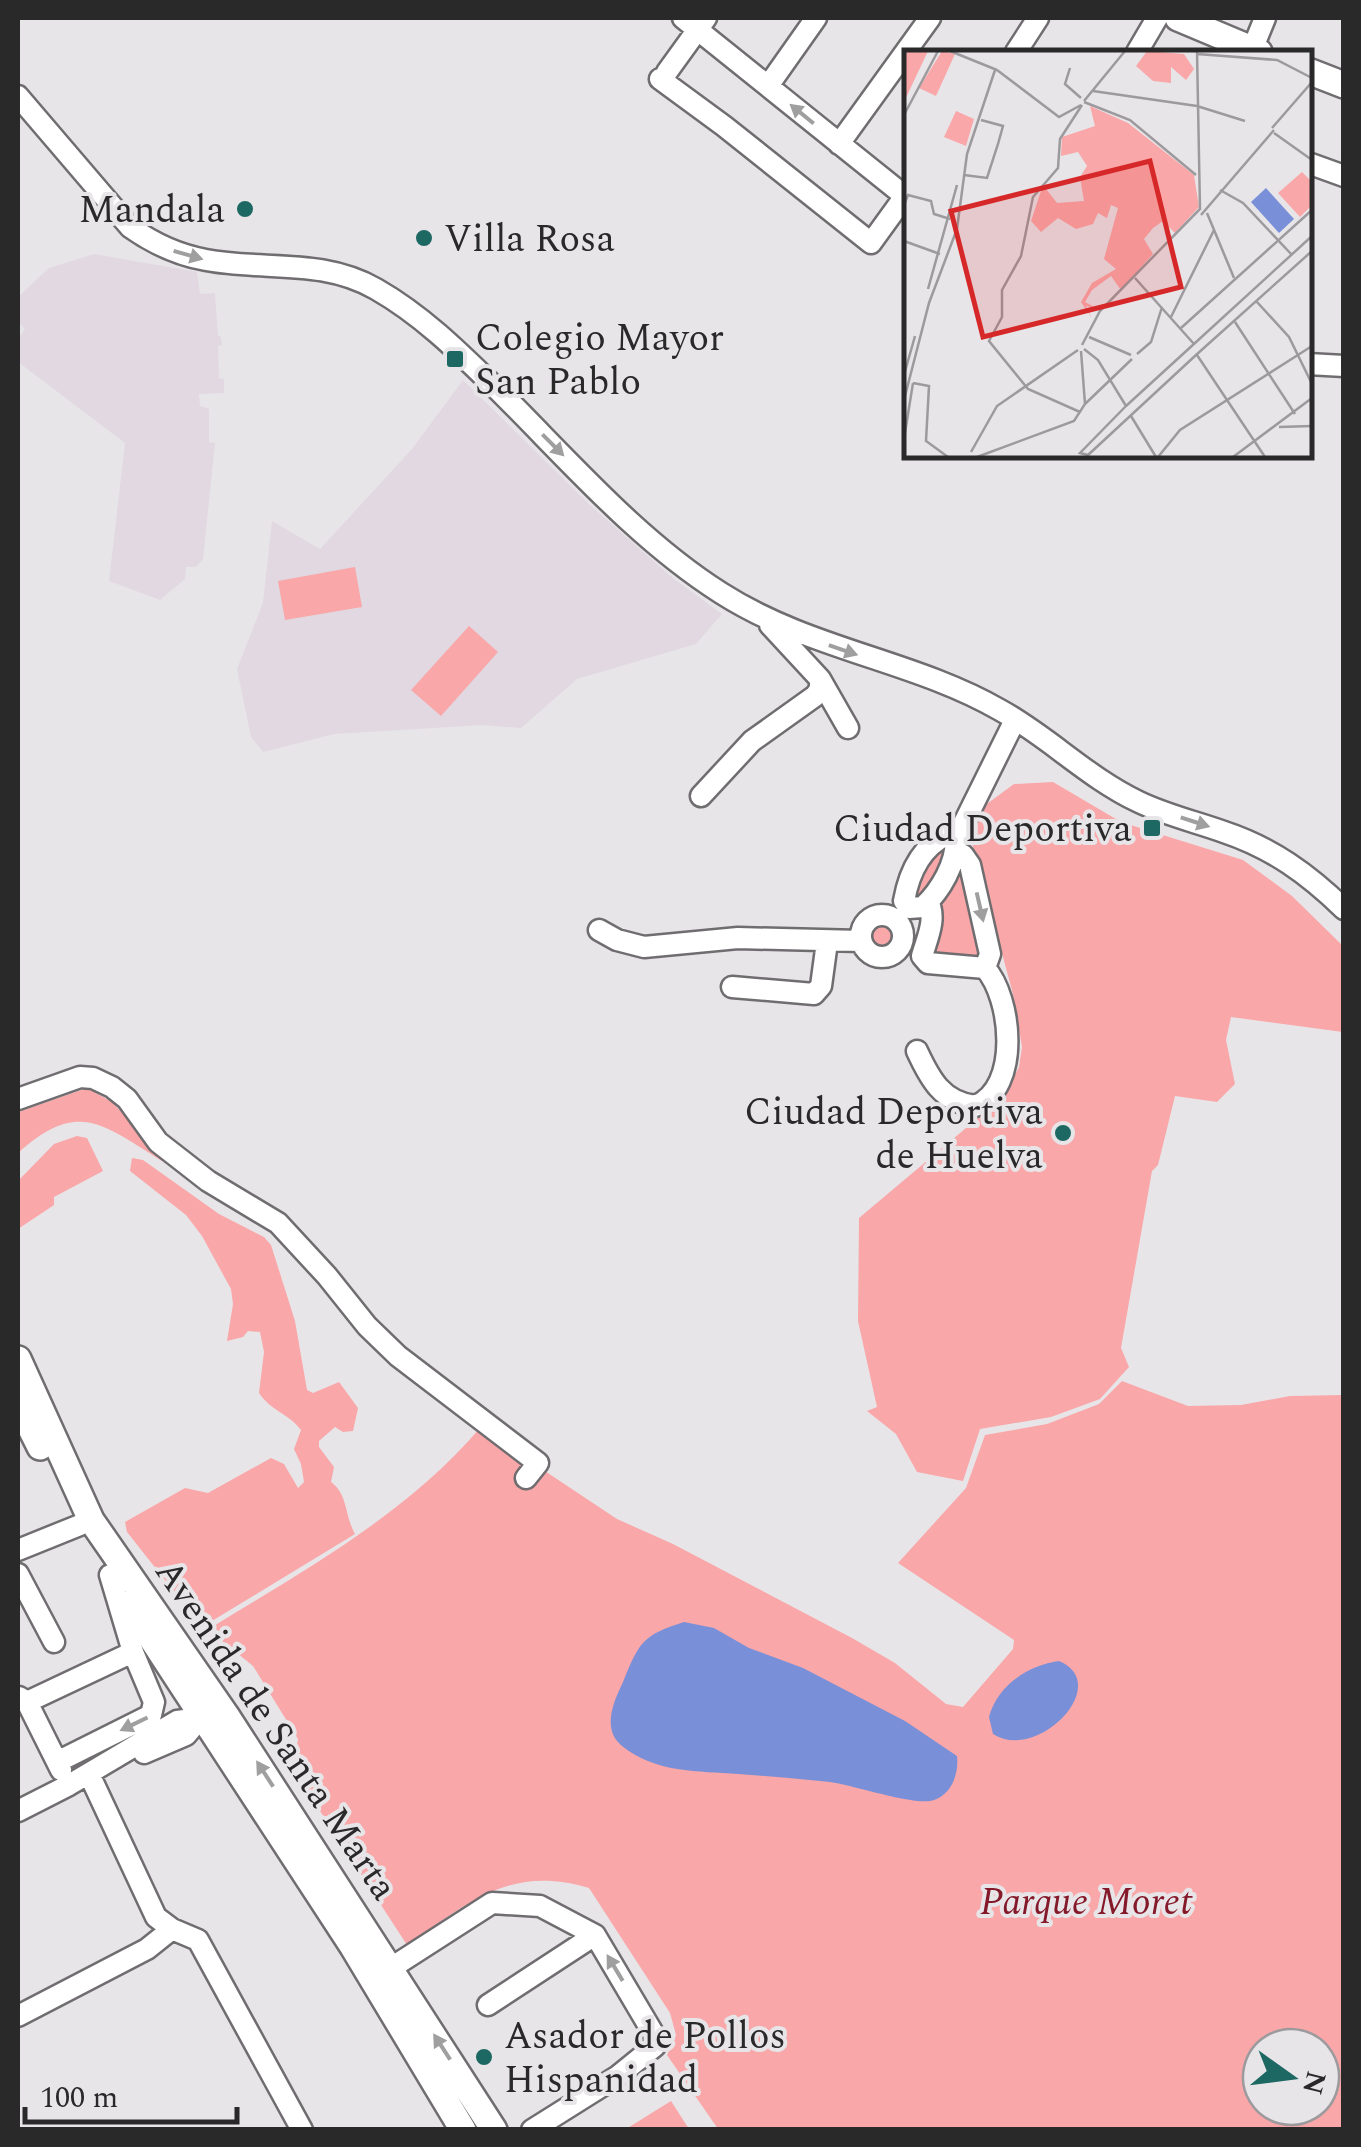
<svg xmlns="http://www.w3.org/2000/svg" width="1361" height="2147" viewBox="0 0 1361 2147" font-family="Spectral,serif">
  <rect width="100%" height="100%" fill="#e8e5e9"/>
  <path fill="#e1d8e1" d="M94,254L197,272L200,294L215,293L218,336L221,337L222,345L218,346L219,378L224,379V393L199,394L200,406L209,409V442L215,443L203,559L196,567H186L185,579L160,600L109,581L125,443L18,362V339L25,329L18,322V297L49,268Z
    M463,380L590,505L674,579L722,614L696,644L577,679L521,728L482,725L334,734L263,752L251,737L237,669L263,603L272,521L320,549L412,449Z"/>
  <path fill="#f9a7a8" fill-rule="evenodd" d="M355,567L362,607L285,620L278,581Z
    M469,626L498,652L441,716L411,690Z
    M1053,782L1121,822L1243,860L1292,896L1343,946V1032L1231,1017L1226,1040L1235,1084L1217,1102L1175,1096L1158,1165L1152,1171L1121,1348L1129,1367L1100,1399L1051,1417L980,1429L963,1481L917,1472L896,1434L867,1411L877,1407L858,1321L859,1218L1004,1096L1019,1067L1022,1047L1013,994L971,839L984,806L1014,784Z
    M948,846L940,878L916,901L911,888L928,852Z
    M960,865L983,950L975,964L932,953L940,900Z
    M866 936a16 16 0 1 1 32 0a16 16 0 1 1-32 0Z
    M87,1088L112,1102L166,1159L162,1161C102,1124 78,1099 18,1153V1112Z
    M77,1136L87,1138L103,1171L54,1197V1205L18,1229V1181L54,1144Z
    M132,1158L143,1160L219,1214L264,1237L271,1245L295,1321L307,1390L313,1393L339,1382L358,1408L353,1431L343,1432L335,1427L319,1441V1447L334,1467L331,1482C348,1494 345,1517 355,1534L202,1627L127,1532L125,1522L185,1488L208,1493L271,1458L284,1464L298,1488L304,1482L301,1464L294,1449L301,1430C289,1414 270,1410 259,1393L264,1352L260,1332L248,1331L243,1337L227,1341L233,1304L231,1289L202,1236L186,1215L130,1171Z
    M1122,1381L1188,1406L1241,1405L1290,1396L1343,1395V2129H718L667,2055L676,2035L670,2013L589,1888C511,1864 468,1903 407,1945L320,1811L294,1762L298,1739L253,1666L221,1640L216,1648L204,1632C301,1572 405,1516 480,1428L617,1519L673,1544L852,1638L895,1663L946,1704L963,1707L1013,1649L1014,1640L898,1563L966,1488L985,1435L1047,1424L1099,1404ZM1261,2047H1321V2107H1261Z
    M671,2101L689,2129H626Z"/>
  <path fill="#7990d8" d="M684,1622L714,1628L749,1648L803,1668L905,1721L957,1756C959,1773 952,1794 934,1800C918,1807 853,1785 830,1782C800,1779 769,1776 738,1774C698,1771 655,1773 622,1746C601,1729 614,1701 623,1682C639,1643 642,1635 684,1622Z
    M1059,1661C1114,1684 1037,1763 993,1734L989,1717C997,1686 1028,1665 1059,1661Z"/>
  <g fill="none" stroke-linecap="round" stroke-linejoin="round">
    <defs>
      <path id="minor" d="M683,18L906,197
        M1252,50L1265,18
        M1016,52L1038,18
        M1137,52L1157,18
        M667,72L706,18
        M660,79L724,126L871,243L905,196
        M768,86L816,18
        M18,96L130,227C154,244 177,255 206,260C264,271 322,258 376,289C425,317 463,356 503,395C572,464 639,541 721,593C810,650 913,660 1000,710C1049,737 1088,778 1139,802C1166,815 1196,822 1224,832C1272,848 1308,874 1344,909
        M839,144L930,18
        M1308,163L1344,176
        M1308,364L1344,366
        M770,625L820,679L848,728
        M701,796L752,741L815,696L820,689V679
        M956,852L963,855L970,865L990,954L985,968
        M909,908L923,907C941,890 956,864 956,839L1015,720
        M909,908L904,901C909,873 921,847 947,835L956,839
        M861 936a21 21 0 1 1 42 0a21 21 0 1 1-42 0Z
        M599,930L617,940L644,947L738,938L861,941
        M732,987L814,994L821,986L827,942
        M917,1051C930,1079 942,1102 975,1106C1021,1088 1012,998 985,968L928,963L922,956C927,939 937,918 928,902
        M18,1099L80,1077L93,1078L112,1087L127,1099L158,1142L208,1181L278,1223L327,1276L367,1326L398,1356L538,1463L526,1478
        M18,1550L80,1525
        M18,1574L54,1642
        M19,1697L27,1702L61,1770
        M27,1702L133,1652
        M144,1753L186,1735L202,1716
        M57,1762L151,1715L154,1702L133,1652L110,1575
        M90,1776L156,1917L172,1929L198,1940L302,2130
        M18,1811L69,1785L177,1721L216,1716
        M391,1968L492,1903L540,1906L595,1935L656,2038L655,2046L618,2076L532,2130
        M488,2005L595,1935
        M18,2016L147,1949L172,1929"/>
      <path id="major" d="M1178,18L1259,52
        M1308,71L1344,85
        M18,1359L91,1520L226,1715L494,2130
        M18,1403L40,1447
        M129,1604L353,1947L463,2130"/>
    </defs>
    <use href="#minor" stroke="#706d70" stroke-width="25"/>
    <use href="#major" stroke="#706d70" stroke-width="30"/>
    <use href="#minor" stroke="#fff" stroke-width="20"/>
    <use href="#major" stroke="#fff" stroke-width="25"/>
  </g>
  <defs><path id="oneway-solid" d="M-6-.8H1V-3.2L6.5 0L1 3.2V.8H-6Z" transform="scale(2.5)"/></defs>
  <g fill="#9f9f9f">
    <use href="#oneway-solid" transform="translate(802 114) rotate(-141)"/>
    <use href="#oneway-solid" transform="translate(188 255) rotate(16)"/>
    <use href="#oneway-solid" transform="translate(553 445) rotate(45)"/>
    <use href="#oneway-solid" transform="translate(843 650) rotate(19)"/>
    <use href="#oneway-solid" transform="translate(1195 822) rotate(18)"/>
    <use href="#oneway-solid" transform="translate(980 907) rotate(77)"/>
    <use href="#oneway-solid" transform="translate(134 1724) rotate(154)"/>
    <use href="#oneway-solid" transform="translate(265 1774) rotate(-123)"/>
    <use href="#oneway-solid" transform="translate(615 1968) rotate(-121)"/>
    <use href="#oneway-solid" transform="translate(442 2047) rotate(-123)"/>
  </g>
  <g fill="#1d6862" stroke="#e8e5e9" stroke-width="4">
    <circle cx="245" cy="209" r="10"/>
    <circle cx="424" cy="238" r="10"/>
    <rect x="445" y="349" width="20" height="20" rx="5"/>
    <rect x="1142" y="818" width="20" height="20" rx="5"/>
    <circle cx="1063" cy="1133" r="10"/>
    <circle cx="484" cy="2057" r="10"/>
  </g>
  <g text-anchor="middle" stroke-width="8" stroke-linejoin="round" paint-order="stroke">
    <g font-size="38" fill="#2a292a" stroke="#e8e5e9" text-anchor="end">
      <text x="225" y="222">Mandala</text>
      <text x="444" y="251" text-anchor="start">Villa Rosa</text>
      <text x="475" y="350" text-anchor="start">Colegio Mayor<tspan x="475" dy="44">San Pablo</tspan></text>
      <text x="1132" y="841">Ciudad Deportiva</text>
      <text x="1043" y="1124">Ciudad Deportiva<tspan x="1043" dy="44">de Huelva</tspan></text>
      <text x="504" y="2048" text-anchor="start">Asador de Pollos<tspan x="504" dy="44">Hispanidad</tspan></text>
    </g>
    <g font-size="38" fill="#2a292a" stroke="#e8e5e9">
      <text transform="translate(277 1729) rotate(56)" y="13">Avenida de Santa Marta</text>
    </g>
    <g font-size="38" font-style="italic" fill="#841929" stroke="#e8e5e9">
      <text x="1086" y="1914">Parque Moret</text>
    </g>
  </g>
  <g transform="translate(904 50)">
    <rect width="408" height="408" fill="#e8e5e9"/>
    <path d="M0,1H24L0,52ZM38,1L51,4L32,46L15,38ZM243,1L280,4L290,19L282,30L267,17V33L249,31L232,16ZM186,56L224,73L290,125L295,157L271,183L259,171L249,178L240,189L249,204L217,240L207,226L188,240L181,252L194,259L182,256L188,268L177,252L188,233L212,219L200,209L214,158L207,155L203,168L194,163L189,174L172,179L154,168L137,182L127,171L139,135L153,153L180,151L176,127L183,116L174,102L157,106L158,87L191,76ZM52,61L70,69L62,96L40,87ZM398,122L406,130L407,156L396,167L374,143Z" fill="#f9a7a8"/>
    <path d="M362,138L390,169L375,183L347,152Z" fill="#7990d8"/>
    <path fill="none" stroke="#9c9a9d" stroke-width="2.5" d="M46,1L93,20M293,4L373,10L408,28M166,18L161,34L177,48M93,20L155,67L177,55M189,41L293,56L341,71M180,51L221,1M180,52L226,70L292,125M0,65L34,1M368,78L408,32M370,83L408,110M60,125L83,128L94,94L99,76L77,70M316,140L339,153L388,205M0,155L4,145L27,151L30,164L46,169M303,163L330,228M297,165L370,80M0,191L36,204M231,228L290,294M24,239L53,135M353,252L385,287L408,334M267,267L310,180M331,272L391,364M277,278L408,160M185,287L227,305M291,293L408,186M178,295L196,261L296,159L293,1M180,299L194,310L222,356M233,304L247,292L258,257M292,305L408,201M293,305L361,407M0,325L11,286M9,333L25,336L22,391L44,407M0,350L25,253L53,179L63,104L91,20M181,354L228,309M222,356L176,403L184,405L224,368M222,356L291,293M176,362L124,339L85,291L98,267V240L117,206L129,147L154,118L156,89L178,55M227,366L252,407M224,368L292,305M375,377L408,376M0,389L9,333M67,402L93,356L174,300M73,407L170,371L181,354L177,301M254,407L276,380L408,296M329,407L408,348"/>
    <path fill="#d62828" fill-opacity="0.15" stroke="#d62828" stroke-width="5" d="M246,111L277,237L79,287L47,161Z"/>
    <rect width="408" height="408" fill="none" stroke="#2a292a" stroke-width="5"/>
  </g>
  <rect width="1361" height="2147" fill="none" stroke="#2a292a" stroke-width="40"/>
  <g transform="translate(1291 2077) rotate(104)"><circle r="48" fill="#e8e5e9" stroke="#9c9a9d" stroke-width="2.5"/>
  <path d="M0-8L18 38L0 25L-18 38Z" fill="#1d6862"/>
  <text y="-15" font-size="28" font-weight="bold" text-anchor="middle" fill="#2a292a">N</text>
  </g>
  <path d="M25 2107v15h212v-15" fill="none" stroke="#2a292a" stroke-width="5"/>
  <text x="40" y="2107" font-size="30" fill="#2a292a" stroke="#e8e5e9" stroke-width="8" paint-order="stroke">100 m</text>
</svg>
